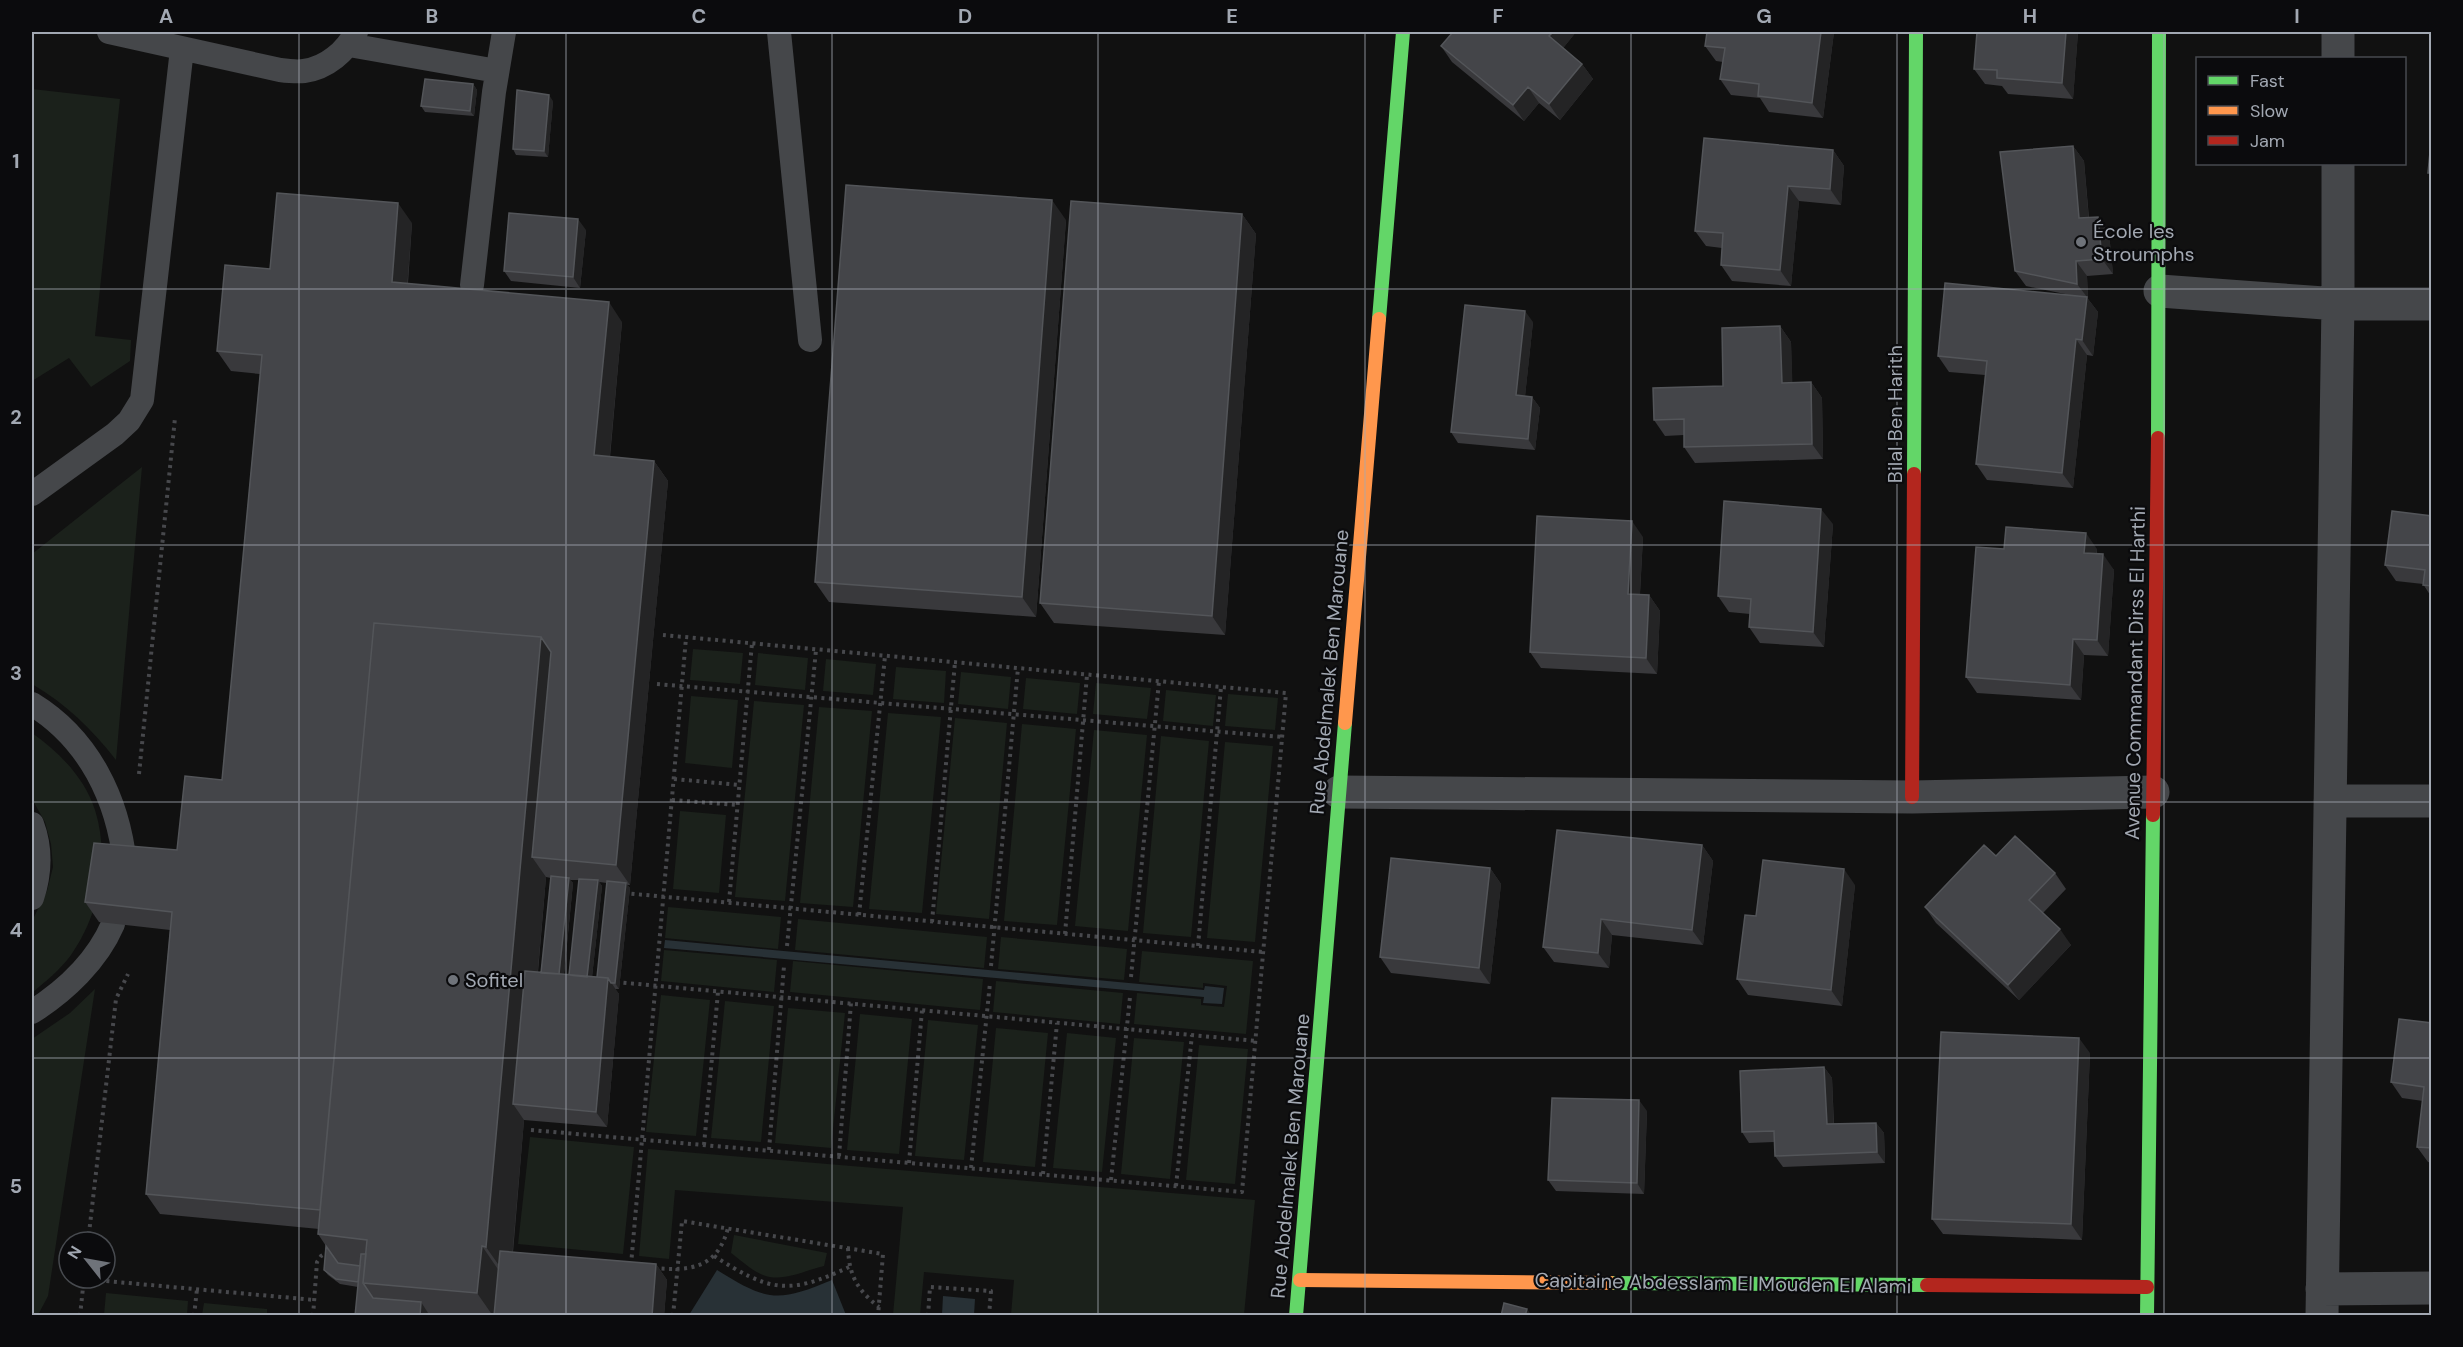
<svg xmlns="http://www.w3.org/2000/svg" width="2463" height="1347" viewBox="0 0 2463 1347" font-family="'DM Sans',sans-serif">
  <rect width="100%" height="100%" fill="#111"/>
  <path fill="#1b211b" d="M32,89L120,99L95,336L131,340L130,361L91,387L69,358L32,381Z
    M142,467L116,760C91,728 66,704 32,684V554Z
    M693,649L743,653L740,684L690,680Z
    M758,653L808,658L805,690L755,685Z
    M826,659L876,664L873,695L823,691Z
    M896,667L946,671L944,703L893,699Z
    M961,672L1011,677L1008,709L958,704Z
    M1026,678L1080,683L1077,714L1023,709Z
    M1096,683L1151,688L1147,719L1093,714Z
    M1166,690L1216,695L1213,726L1163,721Z
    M1228,694L1278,698L1275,730L1225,726Z
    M691,696L738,700L732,768L685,763Z
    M754,701L804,705L785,901L735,897Z
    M819,707L872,711L853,907L800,903Z
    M888,713L941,717L922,913L869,909Z
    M955,718L1007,723L989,919L936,914Z
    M1022,724L1076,729L1057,925L1004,921Z
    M1094,730L1147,735L1128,931L1075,926Z
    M32,733C58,751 85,778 95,810C110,858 100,914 71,955C60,970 46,981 32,993V921L47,891L53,867L51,844L45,822L32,799Z
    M1161,736L1209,741L1191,937L1143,933Z
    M1225,742L1273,746L1255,942L1207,938Z
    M680,811L726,815L719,893L673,889Z
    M668,907L781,917L778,949L665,938Z
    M798,919L987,937L984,968L795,950Z
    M1001,937L1127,949L1124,980L998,969Z
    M664,950L777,960L774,992L661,981Z
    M1142,951L1253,961L1246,1034L1134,1024L1137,993L1201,999V1005L1224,1007L1227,986L1203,983V988L1139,982Z
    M793,961L983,979L980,1010L790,992Z
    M996,981L1123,993L1120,1024L993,1012Z
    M95,989L48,1296L38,1315H32V1039L70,1013Z
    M661,995L710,1000L696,1136L646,1132Z
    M725,1001L774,1006L761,1142L711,1138Z
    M788,1008L845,1013L831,1148L775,1143Z
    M860,1014L912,1019L899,1154L847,1150Z
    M928,1020L978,1025L964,1160L915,1156Z
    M996,1028L1048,1033L1035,1167L983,1162Z
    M1067,1033L1116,1038L1102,1172L1053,1168Z
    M1134,1038L1184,1042L1170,1179L1121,1174Z
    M1199,1045L1248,1049L1235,1184L1186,1180Z
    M530,1137L634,1147L623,1254L518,1244Z
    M648,1149L1255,1200L1244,1315H1011L1014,1280L924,1272L920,1315H893L903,1207L675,1190L669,1259L639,1256Z
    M734,1235L827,1253L824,1266C805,1270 783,1283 763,1275C752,1271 741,1260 731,1253Z
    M106,1293L188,1301L187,1315H104Z
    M204,1303L267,1309V1315H202Z"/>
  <path fill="#283136" d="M665,940L1204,990L1205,986L1224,988L1222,1004L1203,1003L1204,997L664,948Z
    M717,1270C767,1301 777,1303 832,1280L846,1315H689Z
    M943,1296L975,1299L974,1315H942Z"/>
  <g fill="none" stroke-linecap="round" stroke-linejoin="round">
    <path stroke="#47484c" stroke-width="4" stroke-dasharray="3 4.5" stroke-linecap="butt" d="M657,684L1282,737
      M139,774L175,418
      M674,779L740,785
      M672,800L738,805
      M624,893L1263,952
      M729,902L752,643
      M859,915L885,656
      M932,922L955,662
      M1065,934L1087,675
      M787,946L816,650
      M1198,946L1221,687
      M991,966L1018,668
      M1131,977L1159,681
      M616,982L1256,1041
      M531,1130L1242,1192L1286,693L663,635
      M704,1145L718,992
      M769,1150L784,966
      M839,1156L851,1003
      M909,1163L922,1010
      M971,1168L990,983
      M1043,1174L1057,1023
      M1111,1180L1130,997
      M1176,1186L1192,1035
      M88,1242L116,999L128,974
      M848,1248C849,1275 857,1290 879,1307
      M714,1256C769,1291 788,1296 849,1267
      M631,1265L686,638
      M654,1268C690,1271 717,1269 728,1228
      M84,1279L315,1300
      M80,1316L84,1278
      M194,1316L197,1289
      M313,1316L317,1262L321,1256L328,1252
      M673,1316L682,1221L883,1254L878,1316
      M928,1316L930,1287L991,1291L989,1316"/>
    <path stroke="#45474a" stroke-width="24" d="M109,32L280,70C288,71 297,72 304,71C327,68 346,51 356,32
      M779,32L810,340
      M349,45L497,71
      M472,285L494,92L504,32
      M32,494L115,434L129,421L142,400L182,49
      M32,704C89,739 118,799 125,864
      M32,824C41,848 40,874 32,898
      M32,1012C65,991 97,961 113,924"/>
    <path stroke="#45474a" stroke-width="33" d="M2338,32V58
      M2160,291L2338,304H2432
      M1339,792L1912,797L2153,792
      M2330,801H2432
      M2322,1289L2432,1288
      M2322,1316L2338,304V164"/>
    <path stroke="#63d668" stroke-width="14" d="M1379,319L1403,32
      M2158,438L2159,32
      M1914,474L1916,32
      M1611,1283L1927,1285
      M1296,1316L1345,723
      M2147,1316L2153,815"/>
    <path stroke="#ff974d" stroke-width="14" d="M1345,723L1379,319
      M1300,1280L1611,1283"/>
    <path stroke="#b3261e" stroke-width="14" d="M1912,797L1914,474
      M2153,815L2158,438
      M1927,1285L2147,1287"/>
  </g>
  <path fill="#39393c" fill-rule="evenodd" d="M1453,32H1576L1563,48L1582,64L1593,79L1560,120L1539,103L1524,121L1452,62L1441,46Z
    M1834,32L1823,118L1769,112L1760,98L1731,95L1720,79L1723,62L1716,61L1705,46Z
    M2078,32L2073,99L2008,94L2002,86L1985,84L1974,69Z
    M473,84L477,90L474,116L425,112L421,106Z
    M553,101L548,157L516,155L513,149Z
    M2073,146L2084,161L2089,218L2109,233L2113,274L2087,276L2088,299L2098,312L2093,356L2087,355L2073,488L1987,480L1976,464L1985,375L1949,372L1938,356L2065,294L2026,286L2015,271Z
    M1833,150L1844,166L1841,205L1799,201L1791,286L1732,281L1721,265L1722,248L1706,246L1695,231Z
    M1242,214L1256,234L1225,635L1054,623L1040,603Z
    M1066,220L1036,617L829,602L815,582Z
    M412,223L408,283L622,322L610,457L654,461L668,481L630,885H627L630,888L619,989H615L619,994L607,1127L524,1120L513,1252L656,1264L667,1280L664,1316H355L358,1287L340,1284L328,1275L324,1270L326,1246L318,1234L319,1229L160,1214L146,1194L170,930L99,922L85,902L177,850L222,780L260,374L231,371L217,351L270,269ZM546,877L551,878L541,973L538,972ZM570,880H579L569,975H564L573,883ZM599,882L607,883L597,977H592L602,886Z
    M586,230L580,288L511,281L504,271Z
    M1533,322L1525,396L1532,397L1540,408L1535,450L1458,443L1451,432Z
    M1780,326L1791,342L1792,383L1811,382L1822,398L1823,459L1695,463L1684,447V435L1665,436L1654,420L1723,386Z
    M2432,516V598L2423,584L2396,581L2385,565Z
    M1833,524L1824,647L1760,643L1749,627L1750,614L1729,612L1718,596Z
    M1643,537L1640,594L1649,595L1660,611L1657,674L1541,668L1530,652Z
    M2004,549H2097V554L2114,570L2108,656L2084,655L2081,700L1977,693L1966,677Z
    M1702,845L1713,861L1703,945L1612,935L1609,968L1554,962L1543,947Z
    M1996,856L2055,873L2066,889L2043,913L2071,945L2019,1000L1936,923L1925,907Z
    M1490,868L1501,884L1490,984L1391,973L1380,957Z
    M1855,885L1842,1006L1748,995L1737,979L1756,916Z
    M2432,1023V1163L2428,1162L2417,1147L2423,1101L2402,1098L2391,1082Z
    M2090,1053L2082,1240L1943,1234L1932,1219Z
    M1824,1067L1832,1078L1834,1124L1876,1123L1884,1133L1885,1163L1783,1167L1775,1156L1774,1142L1749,1143L1742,1132Z
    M1647,1111L1644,1194L1556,1191L1548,1180Z"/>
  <path fill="#242425" d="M1553,32H1576L1560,52L1549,36Z
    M1821,32H1834L1823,118L1812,103Z
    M2066,32H2078L2073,99L2062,83Z
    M1582,64L1593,79L1560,120L1549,104Z
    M473,84L477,90L474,116L470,111Z
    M1528,87L1539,103L1524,121L1513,105Z
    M549,95L553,101L548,157L544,151Z
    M2073,146L2084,161L2090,234L2079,218Z
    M1833,150L1844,166L1841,205L1830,189Z
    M1788,186L1799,201L1791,286L1780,270Z
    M1052,200L1066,220L1036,617L1022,597Z
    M398,203L412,223L406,302L392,282Z
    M1242,214L1256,234L1225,635L1212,616Z
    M2098,217L2109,233L2113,274L2102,259Z
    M578,219L586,230L580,288L573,277Z
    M2076,261L2087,276L2088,299L2098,312L2093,356L2082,340L2087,297L2077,284Z
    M609,302L622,322L608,475L594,455Z
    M1525,311L1533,322L1524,406L1516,395Z
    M1780,326L1791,342L1793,399L1782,383Z
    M2076,339L2087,355L2073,488L2062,473Z
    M1811,382L1822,398L1823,459L1812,444Z
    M1532,397L1540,408L1535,450L1528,439Z
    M654,461L668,481L630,885L616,865Z
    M1821,509L1833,524L1824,647L1813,632Z
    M1632,521L1643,537L1639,610L1628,594Z
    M2086,533L2097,549L2095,569L2084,553Z
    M2103,554L2114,570L2108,656L2097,640Z
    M1649,595L1660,611L1657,674L1646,658Z
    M541,637L565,672L532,857L546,877L526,1105L513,1104L524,1120L510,1281L486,1247Z
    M2073,639L2084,655L2081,700L2070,685Z
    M1702,845L1713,861L1703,945L1692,930Z
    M1490,868L1501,884L1490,984L1479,968Z
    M1844,869L1855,885L1842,1006L1831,990Z
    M569,878L573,883L563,983L559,978Z
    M598,880L602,886L591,986L587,981Z
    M626,883L630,888L619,989L615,983Z
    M1601,919L1612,935L1609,968L1598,953Z
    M2060,929L2071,945L2019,1000L2008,985Z
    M608,978L619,994L607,1127L596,1112Z
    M2079,1038L2090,1053L2082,1240L2071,1224Z
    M1824,1067L1832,1078L1834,1135L1827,1124Z
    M1639,1100L1647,1111L1644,1194L1637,1183Z
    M1876,1123L1884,1133L1885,1163L1877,1152Z
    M482,1246L506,1281L502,1316H493L477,1293Z
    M656,1264L667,1280L664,1316H652Z
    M421,1302L430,1316H420Z
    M1527,1309L1532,1316H1525Z"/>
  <path fill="#444549" stroke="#535559" stroke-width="1.5" d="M1453,32H1553L1549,36L1582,64L1549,104L1528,87L1513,105L1441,46Z
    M1707,32H1821L1812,103L1758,96L1759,84L1720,79L1725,48L1705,46Z
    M1977,32H2066L2062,83L1997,78V70L1974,69Z
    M425,79L473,84L470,111L421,106Z
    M517,90L549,95L544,151L513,149Z
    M2432,131V173H2428Z
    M1704,138L1833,150L1830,189L1788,186L1780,270L1721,265L1723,233L1695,231Z
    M2073,146L2079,218L2098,217L2102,259L2076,261L2077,284L2015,271L2000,152Z
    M846,185L1052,200L1022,597L815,582Z
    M277,193L398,203L392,282L609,302L594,455L654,461L616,865L532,857L551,652L541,637L374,623L320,1210L146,1194L172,912L85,902L94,843L177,850L185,776L222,780L262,355L217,351L225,265L270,269Z
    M1071,201L1242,214L1212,616L1040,603Z
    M509,213L578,219L573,277L504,271Z
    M1945,283L2087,297L2082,340L2076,339L2062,473L1976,464L1987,361L1938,356Z
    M1465,305L1525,311L1516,395L1532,397L1528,439L1451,432Z
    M1780,326L1782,383L1811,382L1812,444L1684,447V419L1654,420L1653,388L1723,386L1722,328Z
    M1724,501L1821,509L1813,632L1749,627L1751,599L1718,596Z
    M2392,511L2432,516V586L2423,585L2425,570L2385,565Z
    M1537,516L1632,521L1628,594L1649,595L1646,658L1530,652Z
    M2006,527L2086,533L2084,553L2103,554L2097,640L2073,639L2070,685L1966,677L1976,547L2004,549Z
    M374,623L541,637L486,1247L482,1246L477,1293L363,1283L367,1240L318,1234Z
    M1557,830L1702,845L1692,930L1601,919L1598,953L1543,947Z
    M2015,836L2055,873L2029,900L2060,929L2008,985L1925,907L1984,845L1996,856Z
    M1391,858L1490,868L1479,968L1380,957Z
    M1763,860L1844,869L1831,990L1737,979L1745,915L1756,916Z
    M551,876L569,878L559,974L541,973Z
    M579,879L598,880L587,977L569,975Z
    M607,881L626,883L615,983H611L608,978L597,977Z
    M525,971L608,978L596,1112L513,1104Z
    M2399,1019L2432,1023V1148L2417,1147L2424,1087L2391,1082Z
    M1941,1032L2079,1038L2071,1224L1932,1219Z
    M1824,1067L1827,1124L1876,1123L1877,1152L1775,1156L1774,1131L1742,1132L1740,1071Z
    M1552,1098L1639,1100L1637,1183L1548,1180Z
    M326,1246L338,1263L360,1266L358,1282L336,1279L324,1270Z
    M500,1251L656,1264L652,1316H494Z
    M361,1254H366L363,1283L373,1298L421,1302L420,1316H355Z
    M1504,1303L1527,1309L1525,1316H1501Z"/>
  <path fill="none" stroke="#a2a8b2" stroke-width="1.5" stroke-opacity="0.55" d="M299,32V1316M566,32V1316M832,32V1316M1098,32V1316M1365,32V1316M1631,32V1316M1897,32V1316M2164,32V1316M32,289H2432M32,545H2432M32,802H2432M32,1058H2432"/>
  <g fill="#6f737a" stroke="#0b0b0d" stroke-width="2">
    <circle cx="2081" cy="242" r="6"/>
    <circle cx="453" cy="980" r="6"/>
  </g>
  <g text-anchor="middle" stroke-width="4.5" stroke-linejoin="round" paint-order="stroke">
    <g font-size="20" fill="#a2a8b2" stroke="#0b0b0d" text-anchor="start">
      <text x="2093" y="238">École les<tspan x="2093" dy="23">Stroumphs</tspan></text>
      <text x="465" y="987">Sofitel</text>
    </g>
    <g font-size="20" fill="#a2a8b2" stroke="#0b0b0d">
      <text transform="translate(1895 414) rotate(-90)" y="7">Bilal Ben Harith</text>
      <text transform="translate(1329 672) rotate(-85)" y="7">Rue Abdelmalek Ben Marouane</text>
      <text transform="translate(2135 673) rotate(-89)" y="7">Avenue Commandant Dirss El Harthi</text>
      <text transform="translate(1290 1156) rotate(-85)" y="7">Rue Abdelmalek Ben Marouane</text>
      <text transform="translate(1723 1283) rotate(1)" y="7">Capitaine Abdesslam El Mouden El Alami</text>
    </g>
  </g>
  <rect width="2463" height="1347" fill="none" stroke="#0b0b0d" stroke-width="66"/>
  <rect x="2196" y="57" width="210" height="108" fill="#0b0b0d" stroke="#474a4f" stroke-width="1.5"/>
  <rect x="2208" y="76" width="30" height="9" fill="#63d668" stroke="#474a4f" stroke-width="1.5"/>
  <text x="2250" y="87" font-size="18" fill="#a2a8b2">Fast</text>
  <rect x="2208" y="106" width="30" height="9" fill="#ff974d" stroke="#474a4f" stroke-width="1.5"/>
  <text x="2250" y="117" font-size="18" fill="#a2a8b2">Slow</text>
  <rect x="2208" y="136" width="30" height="9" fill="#b3261e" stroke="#474a4f" stroke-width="1.5"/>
  <text x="2250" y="147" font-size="18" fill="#a2a8b2">Jam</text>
  <g transform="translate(87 1260) rotate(301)"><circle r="28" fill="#0b0b0d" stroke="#474a4f" stroke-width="1.5"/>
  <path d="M0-4.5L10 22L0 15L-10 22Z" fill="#6f737a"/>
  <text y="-9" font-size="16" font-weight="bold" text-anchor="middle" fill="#a2a8b2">N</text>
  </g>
  <rect x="33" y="33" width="2397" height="1281" fill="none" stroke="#a2a8b2" stroke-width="2"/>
  <g font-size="20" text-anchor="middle" font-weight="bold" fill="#a2a8b2">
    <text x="166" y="23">A</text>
    <text x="432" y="23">B</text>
    <text x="699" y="23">C</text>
    <text x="965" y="23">D</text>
    <text x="1232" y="23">E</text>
    <text x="1498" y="23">F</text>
    <text x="1764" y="23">G</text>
    <text x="2030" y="23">H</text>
    <text x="2297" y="23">I</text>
    <text x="16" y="168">1</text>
    <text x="16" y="424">2</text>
    <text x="16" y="680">3</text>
    <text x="16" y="937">4</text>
    <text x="16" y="1193">5</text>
  </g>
</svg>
